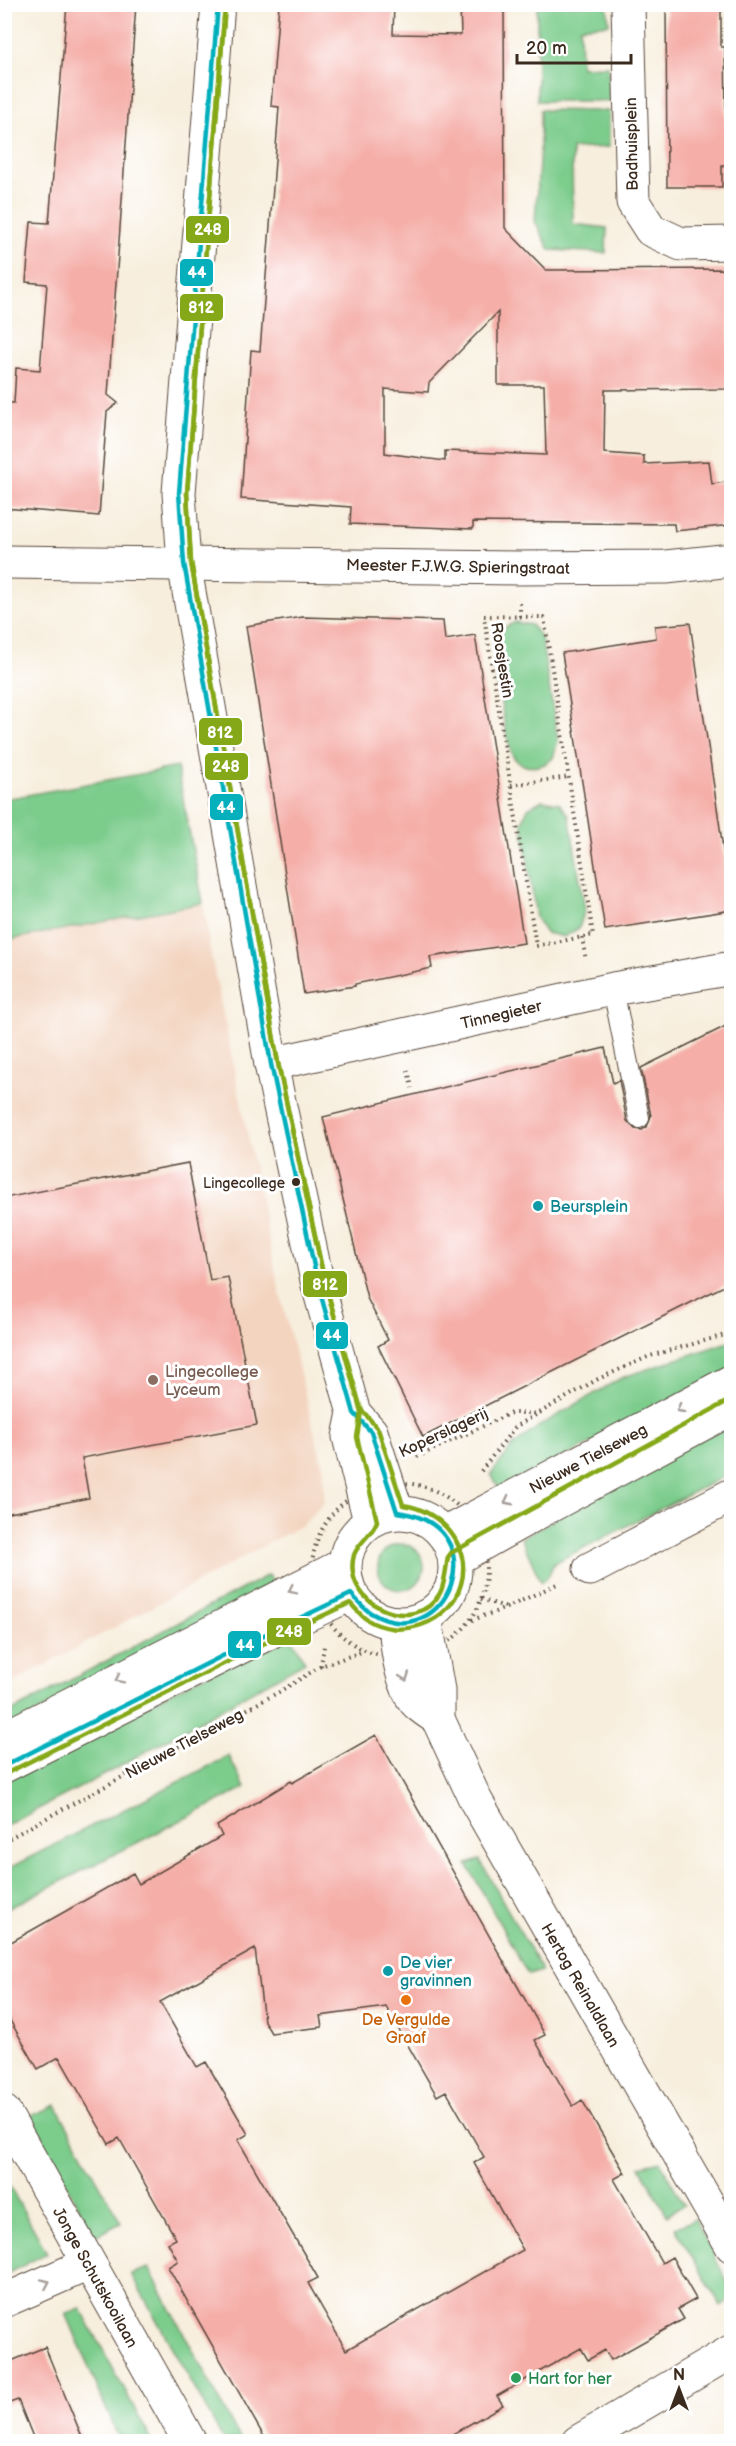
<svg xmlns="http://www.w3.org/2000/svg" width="736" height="2446" viewBox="0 0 736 2446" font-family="'Balsamiq Sans',sans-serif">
  <rect width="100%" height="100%" fill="#fff"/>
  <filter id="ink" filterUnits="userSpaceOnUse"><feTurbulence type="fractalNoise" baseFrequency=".0167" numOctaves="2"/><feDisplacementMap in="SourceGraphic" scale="12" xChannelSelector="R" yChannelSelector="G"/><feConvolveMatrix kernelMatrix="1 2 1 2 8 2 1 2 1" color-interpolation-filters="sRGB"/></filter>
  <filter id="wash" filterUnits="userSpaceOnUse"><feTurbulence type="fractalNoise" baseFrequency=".008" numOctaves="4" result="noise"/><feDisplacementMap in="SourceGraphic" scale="24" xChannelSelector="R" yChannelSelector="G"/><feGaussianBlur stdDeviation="1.35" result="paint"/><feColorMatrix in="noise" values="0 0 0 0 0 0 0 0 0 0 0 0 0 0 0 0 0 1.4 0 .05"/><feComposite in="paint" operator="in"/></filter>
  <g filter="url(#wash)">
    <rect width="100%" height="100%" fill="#f7eedd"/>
    <path fill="#f3d4bf" d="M203,903L212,960L279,1289L324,1471V1503L304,1524L5,1687V940Z"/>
    <path fill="#7ccc8c" stroke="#5c7b55" stroke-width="1.5" d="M537,5H607L609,24L580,27L581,67L608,66L610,101H537Z
      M540,110L609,111V147L572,149L573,224L607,228L606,253L550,250L535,221L540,148Z
      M515,622L531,625L541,637L558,741L553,758C542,769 522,771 513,756C506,745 494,660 494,645L500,630Z
      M177,767L203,903L8,940L4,922L5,799Z
      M542,800L559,803L569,815L585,910L579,928L564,937L546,933L536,918L522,823L528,808Z
      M731,1341V1370L500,1491L491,1474L513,1446L539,1426L621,1378Z
      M731,1418V1473L554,1563L548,1577L541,1582L521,1538Z
      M378 1567a23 23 0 1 1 46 0a23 23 0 1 1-46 0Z
      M268,1575L275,1585L5,1730V1715Z
      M289,1632L305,1662L104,1775L5,1826V1778Z
      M229,1756L245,1788L5,1910V1870Z
      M480,1860L542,1971L528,1975L467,1864Z
      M56,2105L121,2223L95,2236L28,2117Z
      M660,2161L684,2205L667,2215L640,2166Z
      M5,2178L47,2253L5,2275H4Z
      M695,2219L731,2289V2299L721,2306L675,2228Z
      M149,2268L241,2441H224L131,2274Z
      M81,2309L152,2441H120L66,2313Z"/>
    <g id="blocks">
      <path fill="#f5aea8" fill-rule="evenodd" d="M67,4H136L108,395L118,403L107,412L99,516L4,508L6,423L8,403H14L16,368L40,370L47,284L26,282L31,222L49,223Z
        M279,4H394L393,34L461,35L460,4H504L505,228L546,270L732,269L727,389L605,390L604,453L644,456V464L709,461L712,484L732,481V525L675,531L674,524L473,522V529L350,524L351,507L241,499L251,350L260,351L272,201L279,107L271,106ZM498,312V385H544L546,455L445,451V461L385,453V389L428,392L429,383Z
        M666,4H721V47H725L726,110V165H722V187H667Z
        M303,617L443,621L445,640L475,635L524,943L430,957L432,968L355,984V986L304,994L246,626Z
        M690,623L732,910L605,930L562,653L656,638L655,626Z
        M732,1023V1282L423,1437L378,1346L388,1340L367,1298L323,1117L605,1048L613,1083L619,1080L627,1121L635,1129L642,1130L647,1127L651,1116L641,1068Z
        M188,1163L210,1280L228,1277L257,1425L82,1458L89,1498L4,1514V1198Z
        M376,1735L545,2035L535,2040L573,2106L582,2100L625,2173L614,2179L662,2263L672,2257L696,2299L678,2309L684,2319L611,2360L605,2350L588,2360L581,2348L497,2396L503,2405L439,2442H267L168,2267L178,2261L168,2243L176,2239L119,2138L109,2144L59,2057L38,2069L4,2010V1946L133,1873L139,1884L222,1836L217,1826L291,1781L292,1783ZM255,1949L264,2021L271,2033L322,2027L320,2016L386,2007L437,2096L446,2091L484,2157L474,2163L523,2250L346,2350L308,2283L318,2278L238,2140L248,2134L206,2062L197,2067L160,2002Z
        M45,2347L73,2415L84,2442H35L18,2400L4,2405V2364Z"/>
    </g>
  </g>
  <g filter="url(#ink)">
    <use href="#blocks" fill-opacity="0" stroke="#57473b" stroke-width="1.5"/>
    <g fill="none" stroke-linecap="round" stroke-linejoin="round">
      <defs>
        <path id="service" d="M613,989L639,1118"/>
        <path id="minor" d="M628,4L633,202L651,230L681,244L732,243
          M4,562L519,568L666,567L732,560
          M271,1064L613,989L732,968
          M590,1569L732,1495
          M425,1617L438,1690V1719L476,1801L732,2246
          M395,1623C397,1648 400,1675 412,1697C417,1706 430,1713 438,1719
          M4,2112L190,2442
          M4,2301L88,2264
          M578,2442L732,2351"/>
        <path id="tertiary" d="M218,4L179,493L184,563L271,1064L318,1285L354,1413L371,1432L397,1512
          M354,1413L349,1437L370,1521"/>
        <path id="secondary" d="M345 1568a55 55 0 1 1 110 0a55 55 0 1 1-110 0Z
          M444,1534L732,1381
          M455,1559L544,1509L732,1408
          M4,1738L345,1564
          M4,1766L272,1631L351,1594"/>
      </defs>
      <use href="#service" stroke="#57473b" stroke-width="22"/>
      <use href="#minor" stroke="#57473b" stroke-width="35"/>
      <use href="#tertiary" stroke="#57473b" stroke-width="35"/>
      <use href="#secondary" stroke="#57473b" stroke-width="35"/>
      <path stroke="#57473b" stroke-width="4" stroke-dasharray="1.5 4.5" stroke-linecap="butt" d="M520,603V617
        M484,616L544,617L593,935L536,946Z
        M511,785L569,777
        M582,937L586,960
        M408,1070L412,1088
        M417,1457L511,1413H538
        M481,1471L515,1427L598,1379L650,1356L732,1333
        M312 1570a87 87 0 1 1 174 0a87 87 0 1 1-174 0Z
        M481,1599L505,1607
        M472,1620L506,1608L559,1583
        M321,1666L324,1646
        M4,1841L279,1692L321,1666L361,1652"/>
      <use href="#service" stroke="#fff" stroke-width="20"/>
      <use href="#minor" stroke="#fff" stroke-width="33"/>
      <use href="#tertiary" stroke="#fff" stroke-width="33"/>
      <use href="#secondary" stroke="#fff" stroke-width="33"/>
      <defs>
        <path id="bus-1" d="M4,1766L272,1631L351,1594C357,1600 364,1609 371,1613C447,1658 500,1525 397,1512L371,1432L354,1413L318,1285L271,1064L184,563L179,493L218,4"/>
        <path id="bus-2" d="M7,1773L275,1638L350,1603C355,1608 360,1615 366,1619C400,1641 450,1624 461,1584C472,1545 440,1510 403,1505L378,1429L361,1409L325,1283L278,1063L191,562L187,493L225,5"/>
        <path id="bus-3" d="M225,5L187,493L191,562L278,1063L325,1283L361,1412L357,1437L377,1521C373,1534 358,1543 354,1555C341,1604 415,1638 440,1593C445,1584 446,1567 448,1557L451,1553L728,1401"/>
      </defs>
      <use href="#bus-1" stroke="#fff" stroke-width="9"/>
      <use href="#bus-2" stroke="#fff" stroke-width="9"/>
      <use href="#bus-3" stroke="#fff" stroke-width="9"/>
      <use href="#bus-1" stroke="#06afbc" stroke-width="4.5"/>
      <use href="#bus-2" stroke="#85a819" stroke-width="4.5"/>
      <use href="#bus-3" stroke="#85a819" stroke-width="4.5"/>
    </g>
    <defs><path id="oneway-chevron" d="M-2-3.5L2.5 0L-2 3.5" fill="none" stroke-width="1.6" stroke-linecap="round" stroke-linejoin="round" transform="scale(1.5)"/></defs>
    <g stroke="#a79f9a">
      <use href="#oneway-chevron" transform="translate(680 1409) rotate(152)"/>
      <use href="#oneway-chevron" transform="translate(508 1501) rotate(152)"/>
      <use href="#oneway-chevron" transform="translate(292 1590) rotate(154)"/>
      <use href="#oneway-chevron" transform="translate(405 1677) rotate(70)"/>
      <use href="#oneway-chevron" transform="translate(119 1679) rotate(153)"/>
      <use href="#oneway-chevron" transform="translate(46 2283) rotate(-24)"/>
    </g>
  </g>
  <circle fill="#3b2a1e" stroke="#fff" stroke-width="2" cx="296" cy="1182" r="5"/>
  <g fill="#0f9aa8" stroke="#fff" stroke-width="2">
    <circle cx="538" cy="1206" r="6"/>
    <circle cx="388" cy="1971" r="6"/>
  </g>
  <circle fill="#8d6e63" stroke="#fff" stroke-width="2" cx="153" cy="1380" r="6"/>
  <circle fill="#e8710a" stroke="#fff" stroke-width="2" cx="406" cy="2000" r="6"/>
  <circle fill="#2e9e5b" stroke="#fff" stroke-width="2" cx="516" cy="2378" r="6"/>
  <g text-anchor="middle" stroke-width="6" stroke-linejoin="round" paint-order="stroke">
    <g font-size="14" fill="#3b2a1e" stroke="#fff" text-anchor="end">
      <text x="285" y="1188">Lingecollege</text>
    </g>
    <g font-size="16" fill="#3b2a1e" stroke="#fff">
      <text transform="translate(631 144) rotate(-91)" y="6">Badhuisplein</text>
      <text transform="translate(458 566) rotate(1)" y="6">Meester F.J.W.G. Spieringstraat</text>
      <text transform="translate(503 660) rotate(81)" y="6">Roosjestin</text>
      <text transform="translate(501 1014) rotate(-13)" y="6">Tinnegieter</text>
      <text transform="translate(443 1432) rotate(-25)" y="6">Koperslagerij</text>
      <text transform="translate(588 1458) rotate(-28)" y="6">Nieuwe Tielseweg</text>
      <text transform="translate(184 1743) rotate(-28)" y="6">Nieuwe Tielseweg</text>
      <text transform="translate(581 1985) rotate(60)" y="6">Hertog Reinaldlaan</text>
      <text transform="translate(96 2277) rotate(61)" y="6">Jonge Schutskooilaan</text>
    </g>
    <g font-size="16" fill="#0d838f" stroke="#fff" text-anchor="start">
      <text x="550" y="1212">Beursplein</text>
      <text x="400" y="1968">De vier<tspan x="400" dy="18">gravinnen</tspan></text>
    </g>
    <g font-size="16" fill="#785e54" stroke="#fff" text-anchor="start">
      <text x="165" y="1377">Lingecollege<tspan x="165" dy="18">Lyceum</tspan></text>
    </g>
    <g font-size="16" fill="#c56008" stroke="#fff">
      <text x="406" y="2025">De Vergulde<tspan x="406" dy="18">Graaf</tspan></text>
    </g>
    <g font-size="16" fill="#27864d" stroke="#fff" text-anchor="start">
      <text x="528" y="2384">Hart for her</text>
    </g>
  </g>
  <g stroke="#fff" stroke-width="2">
    <rect x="185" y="215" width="45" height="29" rx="6" fill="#85a819"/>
    <rect x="179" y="258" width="35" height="29" rx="6" fill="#06afbc"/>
    <rect x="179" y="293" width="45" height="29" rx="6" fill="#85a819"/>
    <rect x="198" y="717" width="45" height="29" rx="6" fill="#85a819"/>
    <rect x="204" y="752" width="45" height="29" rx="6" fill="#85a819"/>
    <rect x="209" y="793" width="35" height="28" rx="6" fill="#06afbc"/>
    <rect x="302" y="1270" width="46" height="28" rx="6" fill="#85a819"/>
    <rect x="315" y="1321" width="34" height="29" rx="6" fill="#06afbc"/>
    <rect x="266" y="1617" width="46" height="29" rx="6" fill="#85a819"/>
    <rect x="227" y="1630" width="35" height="29" rx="6" fill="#06afbc"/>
  </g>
  <g font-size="16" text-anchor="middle" font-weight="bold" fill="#fff">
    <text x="208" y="235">248</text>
    <text x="197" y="278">44</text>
    <text x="201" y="313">812</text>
    <text x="220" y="738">812</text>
    <text x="226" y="772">248</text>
    <text x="226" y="813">44</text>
    <text x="325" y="1290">812</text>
    <text x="332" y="1341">44</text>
    <text x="289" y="1637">248</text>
    <text x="245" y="1651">44</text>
  </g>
  <rect width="736" height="2446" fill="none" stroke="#fff" stroke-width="24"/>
  <g transform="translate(679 2389)" stroke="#ffffff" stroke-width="4.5" paint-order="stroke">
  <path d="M0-4.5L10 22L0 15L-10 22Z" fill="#3b2a1e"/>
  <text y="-9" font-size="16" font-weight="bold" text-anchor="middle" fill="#3b2a1e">N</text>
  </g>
  <path d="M517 54v9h114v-9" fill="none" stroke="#3b2a1e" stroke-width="3"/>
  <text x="526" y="54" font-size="18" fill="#3b2a1e" stroke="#ffffff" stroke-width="4.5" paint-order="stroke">20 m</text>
</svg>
